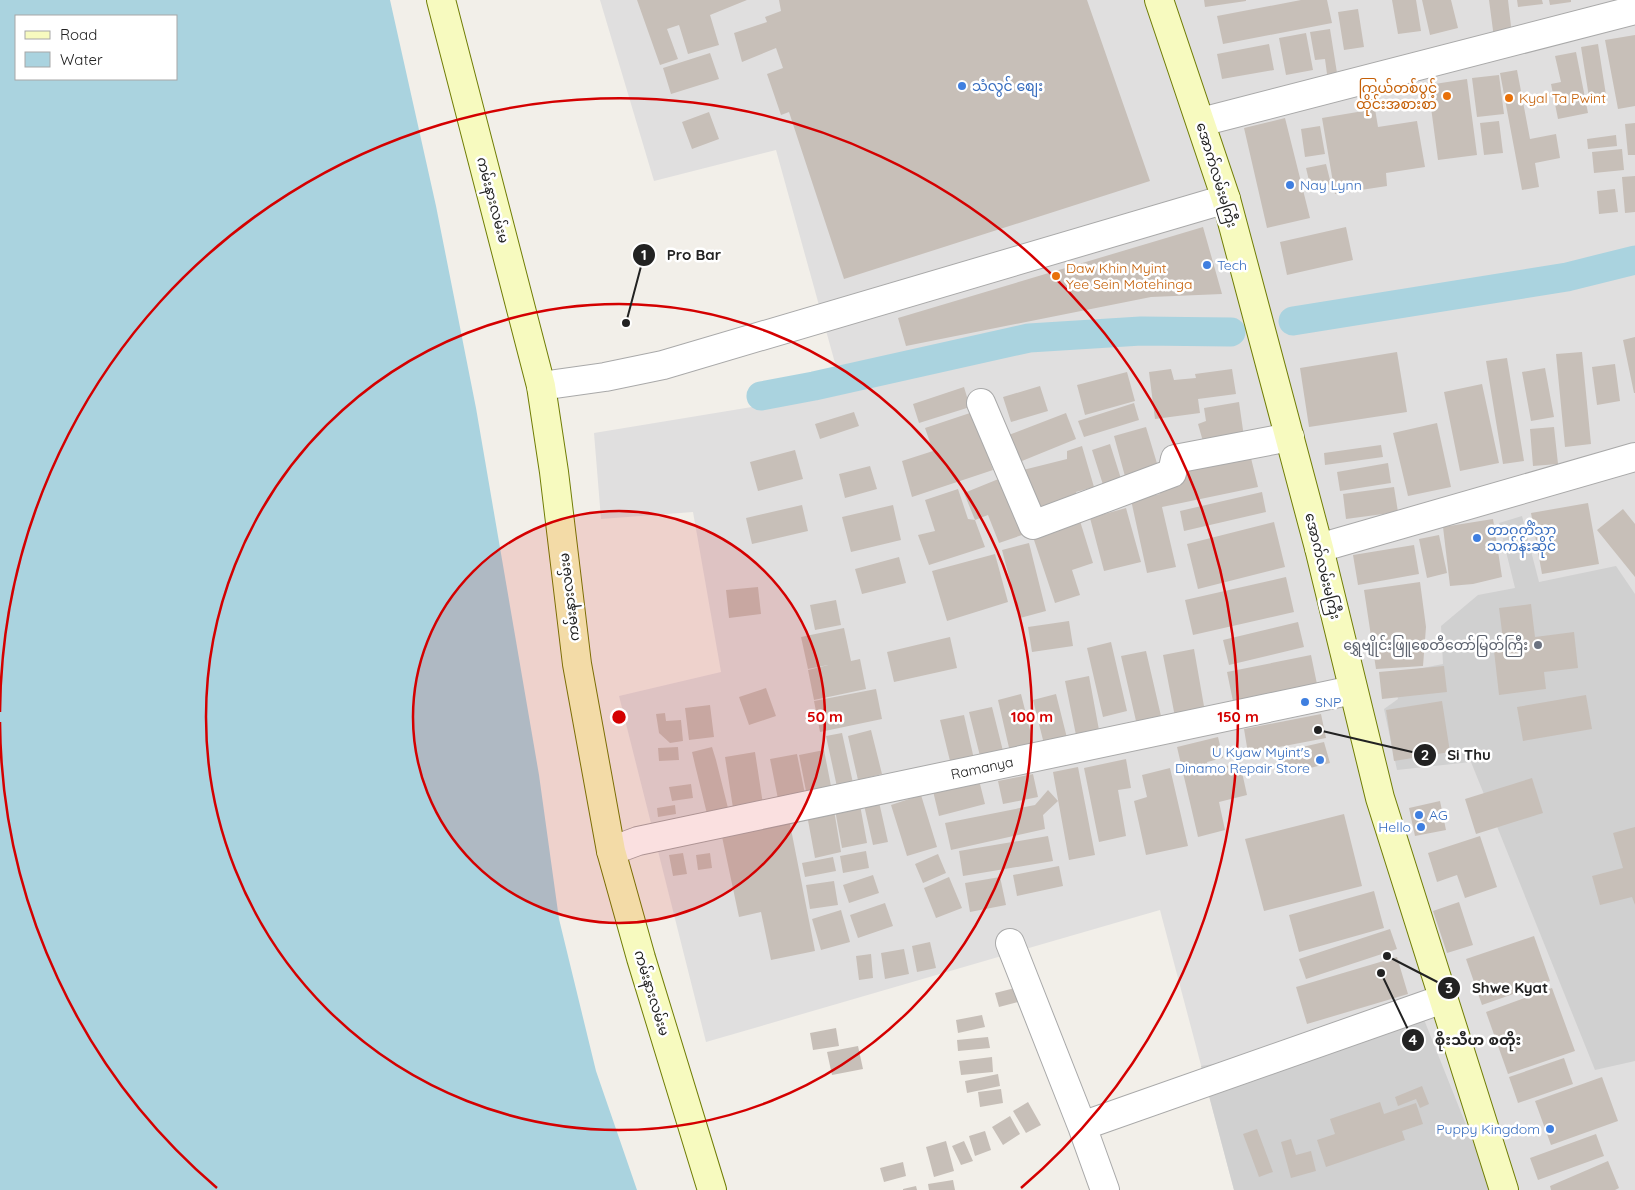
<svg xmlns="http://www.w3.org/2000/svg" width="1635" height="1190" viewBox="0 0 1635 1190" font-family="Quicksand,'Noto Sans Myanmar',sans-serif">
  <rect width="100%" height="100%" fill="#f2efe9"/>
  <path fill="#e0dfdf" d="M600,0H1635V1190H1234L1160,910L706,1042L619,696L721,672L693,512L601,519L594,433L843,392L776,150L654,181Z"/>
  <path fill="#d0d0d0" d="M1522,516L1539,582L1616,566L1635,594V1061L1595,1070L1471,762L1397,770L1384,709L1398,699L1392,674L1443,664L1441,626L1478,595L1515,588L1499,523Z
    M1417,1002L1492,1190H1234L1201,1066L1219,1063Z"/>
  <path fill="#aad3df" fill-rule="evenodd" d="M0,0H390L436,206L476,408L539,775L559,919L596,1071L637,1190H0ZM16,16H176V79H16Z"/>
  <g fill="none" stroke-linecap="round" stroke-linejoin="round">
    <path stroke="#aad3df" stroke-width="29" d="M1293,321L1567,277L1635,260
      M761,396L814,386L1029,338L1141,331L1231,332"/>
  </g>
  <path fill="#c7bfb8" d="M637,0H747L710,15L719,45L688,54L679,25L667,29L678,59L660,65Z
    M779,0H1087L1150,181L844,279L789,112L781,115L767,74L783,68L776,48L742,62L734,33L767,22L765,17L781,11Z
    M1204,0H1246V1L1205,7Z
    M1301,0H1327L1332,23L1223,44L1217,16Z
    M1392,0H1416L1421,31L1398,34Z
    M1422,0H1451L1458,28L1430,35Z
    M1489,0H1508L1512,35L1494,38Z
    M1517,0H1542L1543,4L1518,7Z
    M1549,0H1571V2L1550,5Z
    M1358,9L1364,47L1344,50L1338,12Z
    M1330,29L1337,73L1327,74L1325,59L1315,60L1310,32Z
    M1306,33L1313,70L1286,75L1279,38Z
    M1635,35V106L1618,109L1605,40Z
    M1269,44L1274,70L1222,79L1217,54Z
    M1598,44L1606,95L1589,97L1581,47Z
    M1576,52L1588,113L1558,119L1551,84L1561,82L1555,56Z
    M710,53L719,79L671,94L663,68Z
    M1517,70L1530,139L1556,134L1560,158L1535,163L1539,187L1522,190L1500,73Z
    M1499,75L1504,114L1477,117L1472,78Z
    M1467,79L1477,155L1438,160L1428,85Z
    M1375,109L1378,127L1417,121L1425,167L1386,173L1387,186L1335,194L1322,118Z
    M709,112L719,139L692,149L682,122Z
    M1285,118L1310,218L1267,228L1244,128Z
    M1499,121L1503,153L1484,155L1480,123Z
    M1635,123V155H1628L1625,124Z
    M1320,126L1325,154L1305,157L1301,129Z
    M1616,135L1617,146L1588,149L1587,139Z
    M1622,149L1624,170L1594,173L1592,152Z
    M1326,164L1331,184L1311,189L1306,168Z
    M1635,176V212L1625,213L1622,177Z
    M1615,189L1618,212L1599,214L1597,191Z
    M1203,227L1222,294L1151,297L906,346L898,318Z
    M1346,227L1353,260L1287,275L1280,242Z
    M1635,337V393H1634L1623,340Z
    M1397,352L1407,412L1309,427L1300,368Z
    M1582,352L1591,444L1565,447L1556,354Z
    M1507,358L1524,461L1503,464L1486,361Z
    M1615,364L1620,401L1597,405L1592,367Z
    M1545,368L1554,417L1531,421L1522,372Z
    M1171,369L1174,380L1196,378L1195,374L1232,369L1236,394L1198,399L1200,413L1155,419L1149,372Z
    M1127,372L1135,401L1085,415L1077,385Z
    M1482,384L1499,463L1460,471L1444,392Z
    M1040,386L1048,411L1011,422L1003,397Z
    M964,387L970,407L919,423L913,404Z
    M1239,402L1244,437L1204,445L1198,424L1206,421L1204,408Z
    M1134,403L1139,420L1084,437L1078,421Z
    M854,412L859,426L820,439L815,424Z
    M973,412L993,470L912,497L902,461L933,451L925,428Z
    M1066,413L1076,439L1017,463L1006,436Z
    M1437,423L1451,487L1408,496L1393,433Z
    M1146,427L1159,470L1126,480L1114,436Z
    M1554,427L1558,464L1533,466L1530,429Z
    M1110,444L1123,485L1105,491L1092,450Z
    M1381,445L1383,457L1325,465L1324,453Z
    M1082,446L1094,487L1076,492L1078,499L1037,516L1023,470L1067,459V451Z
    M795,450L803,479L758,491L750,462Z
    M1250,454L1258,487L1162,507L1176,567L1147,573L1131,500L1160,494L1157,485L1184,480L1182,469Z
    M1388,463L1391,483L1340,491L1337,472Z
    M870,466L877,489L845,498L839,474Z
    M1001,478L1025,534L999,543L988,515L975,520L964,493Z
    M1394,487L1398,512L1346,519L1343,494Z
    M958,489L968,519L975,520L985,547L929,565L918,535L935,531L925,500Z
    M1262,492L1266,512L1184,531L1180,511Z
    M1588,503L1599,564L1542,574L1531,513Z
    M802,505L808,531L752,544L746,518Z
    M893,505L901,540L851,552L842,517Z
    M1126,508L1141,562L1104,571L1090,518Z
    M1623,509L1635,524V577L1597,530Z
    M1493,519L1502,577L1473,584L1450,586L1443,527Z
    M1080,521L1093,563L1072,570L1080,595L1055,603L1033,537Z
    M1274,522L1285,567L1198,589L1187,544Z
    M1439,535L1447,573L1427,578L1419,539Z
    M1029,543L1046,611L1020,618L1002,550Z
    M1414,545L1419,574L1358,585L1353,555Z
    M995,554L1008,602L947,621L932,571Z
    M899,557L906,583L862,594L855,569Z
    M1286,577L1294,612L1193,635L1185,600Z
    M1420,582L1426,627L1423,666L1376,669L1364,590Z
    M758,587L761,614L729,618L726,590Z
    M836,600L841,625L815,630L810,605Z
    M1531,604L1535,637L1574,632L1578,668L1544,672L1546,689L1499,695L1493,642L1503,640L1499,608Z
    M1069,621L1073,646L1032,652L1028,627Z
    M1298,622L1304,647L1229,665L1223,640Z
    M844,628L851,661L860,659L866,689L814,700L808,670L828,665L808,669L801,637Z
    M950,637L957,668L894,682L887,652Z
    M1111,642L1127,711L1103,717L1087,648Z
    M1194,649L1205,712L1175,717L1163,655Z
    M1146,651L1161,716L1136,721L1121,656Z
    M1311,655L1318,689L1234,706L1227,672Z
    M1444,666L1447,692L1382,699L1379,672Z
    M1089,676L1099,730L1076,735L1065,681Z
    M766,688L776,716L749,725L739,697Z
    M876,689L882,719L820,732L814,701Z
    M1021,694L1034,746L1010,752L998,700Z
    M1056,694L1067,738L1044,744L1033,700Z
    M1586,695L1592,729L1523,741L1517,707Z
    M1442,701L1450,752L1394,761L1386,710Z
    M710,705L714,737L689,740L685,708Z
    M992,707L1003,751L980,756L969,712Z
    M665,713L666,721L681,720L683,741L670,743L659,733L656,714Z
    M1321,714L1326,738L1248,753L1244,729Z
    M964,715L974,759L951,765L940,720Z
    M871,730L882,774L858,780L848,736Z
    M842,733L853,783L837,787L826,736Z
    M1218,737L1223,758L1207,762L1208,770L1240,763L1247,795L1219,802L1225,830L1198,837L1177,747Z
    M1324,742L1330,763L1286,774L1281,752Z
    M678,747L679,760L659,761L658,748Z
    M712,747L716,760L695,765L692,752Z
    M824,750L831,786L806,791L799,755Z
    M755,752L763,804L733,808L725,757Z
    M797,754L805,794L778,799L770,759Z
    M1126,759L1131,788L1118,790L1126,836L1099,842L1084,768Z
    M716,760L728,808L707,814L695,765Z
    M1078,767L1095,855L1069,860L1053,772Z
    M1170,768L1188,846L1146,855L1134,801L1147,797L1142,775Z
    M1033,774L1038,797L1003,804L998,781Z
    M1532,778L1543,813L1476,834L1465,799Z
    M979,780L985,804L939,816L933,791Z
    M691,784L693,798L672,801L669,787Z
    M1048,790L1058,801L1043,815L1045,829L951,850L945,823L1035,805Z
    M921,795L937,847L907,856L891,805Z
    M1440,801L1446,830L1415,836L1409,808Z
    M879,802L888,842L873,845L864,805Z
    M675,805L676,814L658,817L657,808Z
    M860,805L867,843L842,848L835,810Z
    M834,810L841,852L815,858L807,815Z
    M1344,814L1362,886L1264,911L1245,839Z
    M789,819L815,951L771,960L761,912L739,917L721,832Z
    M1635,827V905L1632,897L1600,905L1592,876L1623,868L1613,833Z
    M1048,836L1053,861L963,876L959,851Z
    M1480,836L1497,887L1465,898L1457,875L1437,882L1428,853Z
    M866,851L869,868L843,873L840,856Z
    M683,853L687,874L673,876L669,855Z
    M710,853L712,868L698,870L696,855Z
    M938,854L946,873L923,883L915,864Z
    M833,857L836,871L805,877L802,863Z
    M1059,866L1063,886L1017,896L1013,875Z
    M873,875L879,893L849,903L843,885Z
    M949,877L962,908L936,918L924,888Z
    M1000,877L1006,905L970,912L965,883Z
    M834,881L838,905L810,909L806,885Z
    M1374,891L1384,928L1299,952L1289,915Z
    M1459,902L1473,945L1447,953L1433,911Z
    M885,903L893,926L858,938L850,915Z
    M841,910L850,942L821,950L812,919Z
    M1390,929L1397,949L1306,979L1299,959Z
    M1534,936L1550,981L1482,1005L1466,959Z
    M930,942L936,968L917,972L912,946Z
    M904,949L909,974L885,979L881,953Z
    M871,954L873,978L859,980L856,956Z
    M1397,957L1408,994L1307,1024L1296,987Z
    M1015,988L1018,1002L999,1007L995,993Z
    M1552,988L1575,1051L1508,1074L1486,1012Z
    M982,1015L985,1027L958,1033L956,1020Z
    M836,1028L839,1046L813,1050L810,1033Z
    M988,1037L990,1048L958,1051L957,1040Z
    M858,1046L863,1069L832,1075L827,1052Z
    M992,1057L993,1072L961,1075L959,1061Z
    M1564,1058L1573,1084L1518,1103L1509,1077Z
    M998,1074L1000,1086L967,1093L965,1081Z
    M1602,1077L1618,1121L1551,1145L1535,1101Z
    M1422,1086L1429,1104L1420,1108L1416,1099L1398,1106L1395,1097Z
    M1001,1089L1003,1103L980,1107L978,1092Z
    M1028,1102L1041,1125L1026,1133L1013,1111Z
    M1380,1102L1384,1114L1416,1103L1423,1124L1402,1131L1405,1140L1326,1167L1317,1140L1335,1134L1330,1119Z
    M1010,1116L1020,1134L1003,1145L992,1127Z
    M1257,1129L1273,1172L1259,1177L1243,1134Z
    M985,1131L991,1150L975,1156L969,1136Z
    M1596,1134L1604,1156L1538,1180L1530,1158Z
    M1291,1139L1296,1155L1311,1151L1316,1171L1291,1178L1281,1142Z
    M946,1141L954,1171L934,1177L926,1147Z
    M964,1141L973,1161L961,1165L952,1146Z
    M1608,1161L1619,1188L1615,1190H1551L1550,1186Z
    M903,1162L906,1176L884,1182L880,1168Z
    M953,1180L955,1190H929L928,1184Z
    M916,1186L917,1190H903V1189Z"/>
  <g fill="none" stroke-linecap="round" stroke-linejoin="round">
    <defs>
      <path id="street" d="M1201,122L1635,10
        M541,386L605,377L663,365L1226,199
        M981,403L1033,525L1172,473L1175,459L1290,437
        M1319,548L1635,457
        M611,851L638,841L1353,690
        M1010,943L1082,1126L1105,1190
        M1082,1126L1443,999"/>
      <path id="secondary" d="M441,0L541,386L554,472L577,664L611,851L641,958L712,1190
        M1159,0L1226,199L1319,548L1380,798L1504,1190"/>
    </defs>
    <use href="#street" stroke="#a9a9a9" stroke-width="30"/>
    <use href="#secondary" stroke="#707d05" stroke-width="30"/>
    <use href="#street" stroke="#fff" stroke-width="28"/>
    <use href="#secondary" stroke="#f7fabf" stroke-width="28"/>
  </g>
  <circle cx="619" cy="717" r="206" fill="#d40000" fill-opacity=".12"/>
  <g fill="none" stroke="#d40000" stroke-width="2.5">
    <circle cx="619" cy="717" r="206"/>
    <circle cx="619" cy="717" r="413"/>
    <path d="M217 1188A619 619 0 0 1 0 722M0 712A619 619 0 1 1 1021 1188"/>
  </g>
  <g fill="#3f7fe0" stroke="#fff" stroke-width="2">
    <circle cx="962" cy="86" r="5"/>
    <circle cx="1290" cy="185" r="5"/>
    <circle cx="1207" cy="265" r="5"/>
    <circle cx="1477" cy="538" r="5"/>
    <circle cx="1305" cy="702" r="5"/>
    <circle cx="1320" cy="760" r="5"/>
    <circle cx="1419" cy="815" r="5"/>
    <circle cx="1421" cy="827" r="5"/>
    <circle cx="1550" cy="1129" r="5"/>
  </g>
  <g fill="#e8710a" stroke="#fff" stroke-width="2">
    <circle cx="1447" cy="96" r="5"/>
    <circle cx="1509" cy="98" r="5"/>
    <circle cx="1056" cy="276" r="5"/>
  </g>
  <circle fill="#6b7280" stroke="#fff" stroke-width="2" cx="1538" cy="645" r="5"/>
  <g text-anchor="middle" stroke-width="5" stroke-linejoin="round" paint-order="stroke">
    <g font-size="14" fill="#366cbe" stroke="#fff" text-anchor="start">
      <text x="972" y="91">သံလွင် စျေး</text>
      <text x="1300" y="190">Nay Lynn</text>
      <text x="1217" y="270">Tech</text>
      <text x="1487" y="535">တာဝတိံသာ<tspan x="1487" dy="16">သက်န်းဆိုင်</tspan></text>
      <text x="1315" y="707">SNP</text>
      <text x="1310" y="757" text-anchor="end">U Kyaw Myint's<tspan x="1310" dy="16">Dinamo Repair Store</tspan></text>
      <text x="1429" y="820">AG</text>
      <text x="1411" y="832" text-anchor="end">Hello</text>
      <text x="1540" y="1134" text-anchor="end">Puppy Kingdom</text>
    </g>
    <g font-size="14" fill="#c56008" stroke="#fff" text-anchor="start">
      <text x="1437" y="93" text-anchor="end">ကြယ်တစ်ပွင့်<tspan x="1437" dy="16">ထိုင်းအစားစာ</tspan></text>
      <text x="1519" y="103">Kyal Ta Pwint</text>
      <text x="1066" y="273">Daw Khin Myint<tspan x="1066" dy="16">Yee Sein Motehinga</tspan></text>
    </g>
    <g font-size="14" fill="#222" stroke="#fff">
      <text transform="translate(1217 175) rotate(73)" y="5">အောက်လမ်းမကြီး</text>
      <text transform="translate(493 200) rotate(75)" y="5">ကမ်းနားလမ်းမ</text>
      <text transform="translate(1323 566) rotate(76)" y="5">အောက်လမ်းမကြီး</text>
      <text transform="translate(569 597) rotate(-97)" y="5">ကမ်းနားလမ်းမ</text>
      <text transform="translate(982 768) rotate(-12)" y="5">Ramanya</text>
      <text transform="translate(652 993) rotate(73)" y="5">ကမ်းနားလမ်းမ</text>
    </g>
    <g font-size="14" fill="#5b616d" stroke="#fff" text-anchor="end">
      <text x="1528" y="650">ရွှေဗျိုင်းဖြူစေတီတော်မြတ်ကြီး</text>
    </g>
  </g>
  <circle cx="619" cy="717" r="8" fill="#d40000" stroke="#fff" stroke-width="2.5"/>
  <g font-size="15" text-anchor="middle" font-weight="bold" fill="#d40000" stroke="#fff" stroke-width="5" stroke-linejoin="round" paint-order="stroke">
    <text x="825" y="722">50 m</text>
    <text x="1032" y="722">100 m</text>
    <text x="1238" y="722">150 m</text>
  </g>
  <path fill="none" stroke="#222" stroke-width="2" d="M626 323L644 255M1318 730L1425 755M1387 956L1449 988M1381 973L1413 1040"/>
  <g fill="#222" stroke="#fff" stroke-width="2">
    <circle cx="626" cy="323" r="5"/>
    <circle cx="1318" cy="730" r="5"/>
    <circle cx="1387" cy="956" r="5"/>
    <circle cx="1381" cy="973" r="5"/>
    <circle cx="644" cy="255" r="12"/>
    <circle cx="1425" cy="755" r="12"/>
    <circle cx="1449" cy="988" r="12"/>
    <circle cx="1413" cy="1040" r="12"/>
  </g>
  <g font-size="15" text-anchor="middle" font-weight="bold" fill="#fff">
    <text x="644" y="260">1</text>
    <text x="1425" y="760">2</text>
    <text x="1449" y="993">3</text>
    <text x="1413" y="1045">4</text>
  </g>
  <g font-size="15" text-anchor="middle" font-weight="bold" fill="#222" stroke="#fff" stroke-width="5" stroke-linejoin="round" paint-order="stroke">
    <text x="694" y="260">Pro Bar</text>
    <text x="1469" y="760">Si Thu</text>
    <text x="1510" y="993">Shwe Kyat</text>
    <text x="1478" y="1045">စိုးသီဟ စတိုး</text>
  </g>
  <rect x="15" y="15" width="162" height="65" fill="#ffffff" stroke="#a7a7a7"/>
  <rect x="25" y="31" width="25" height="8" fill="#f7fabf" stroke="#a7a7a7"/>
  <text x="60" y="40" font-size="15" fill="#222222">Road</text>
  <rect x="25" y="52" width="25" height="15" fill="#aad3df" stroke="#a7a7a7"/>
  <text x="60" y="65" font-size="15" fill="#222222">Water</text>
</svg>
